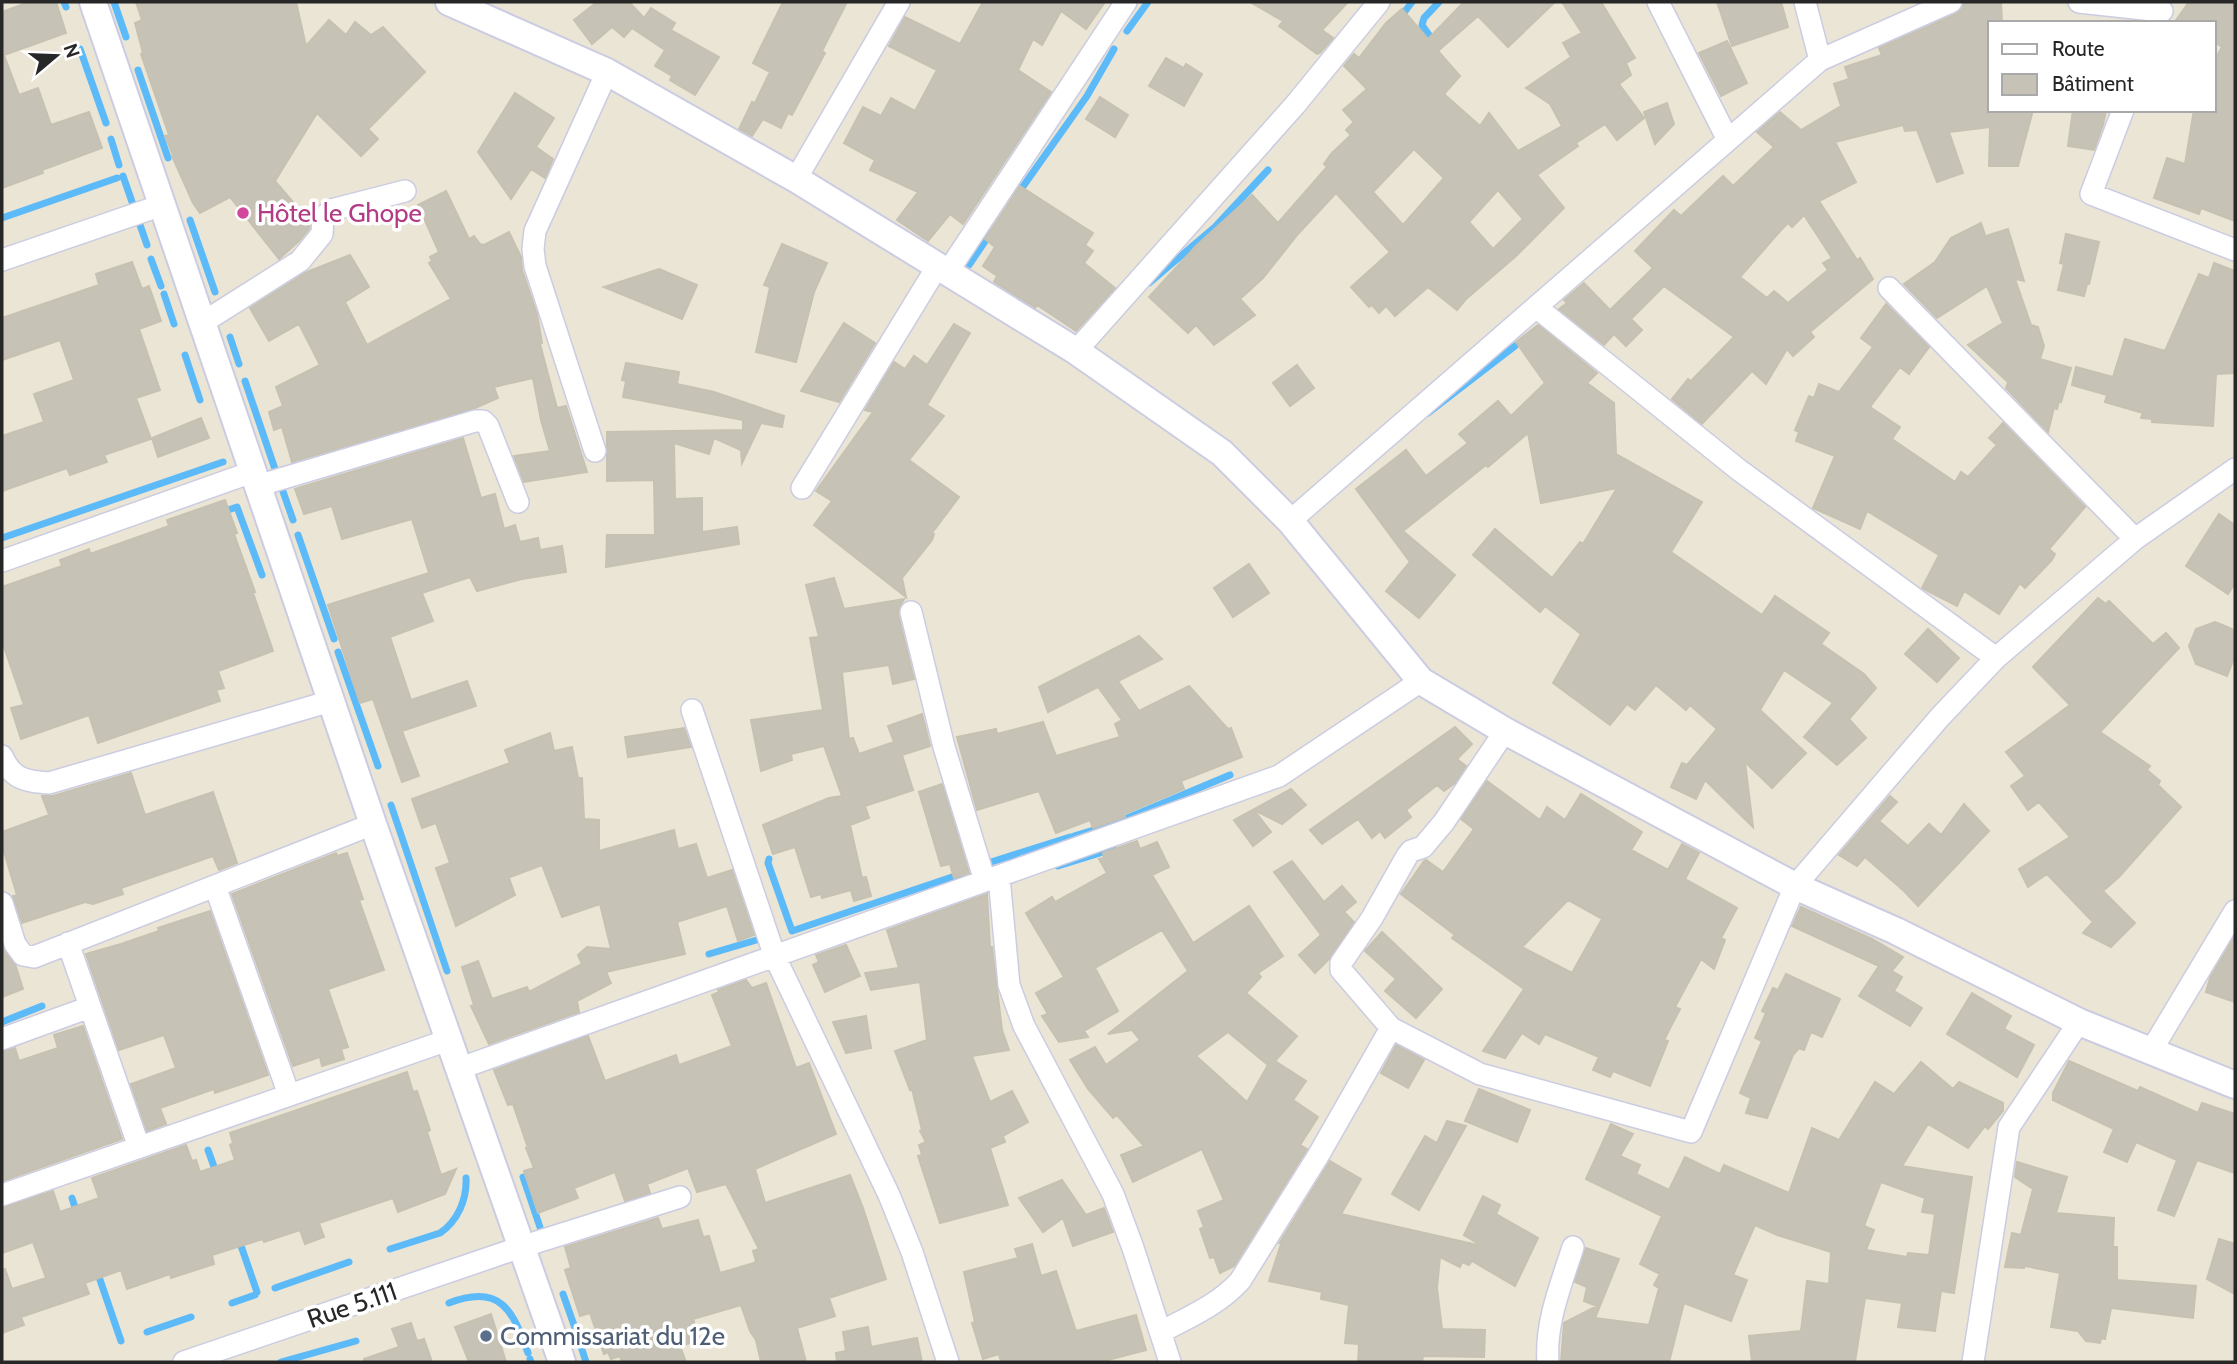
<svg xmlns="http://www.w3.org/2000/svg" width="2237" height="1364" viewBox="0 0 2237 1364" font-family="Cabin,sans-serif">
  <rect width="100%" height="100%" fill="#ebe5d6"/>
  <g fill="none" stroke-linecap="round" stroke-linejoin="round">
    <path stroke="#5dbaf9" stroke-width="7" d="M64,2L66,7
      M114,2L126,37
      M1400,18L1412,2
      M1127,31L1148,2
      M1434,42L1422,25L1424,18L1439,2
      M80,49L106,123
      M138,70L168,158
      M111,139L119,165
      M123,176L147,245
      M1017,195L1087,96L1114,49
      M2,218L117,178
      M190,220L215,292
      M151,259L161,286
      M969,265L990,234
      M1149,283L1215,227L1268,170
      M164,294L174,324
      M230,337L239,364
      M185,355L200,400
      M245,381L276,472
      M1428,413L1515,346
      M280,483L293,520
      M222,512L237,507L262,575
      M298,535L334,639
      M2,538L223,462
      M338,652L378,766
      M391,805L447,971
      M1113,824L1230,775
      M1074,836L1110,825
      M769,859L768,863L792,931L961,874
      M988,863L1070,837
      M1058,866L1113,849
      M709,954L760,939
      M2,1022L42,1006
      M208,1150L217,1175
      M523,1177L543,1236
      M72,1198L77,1214
      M239,1240L257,1292
      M390,1249L440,1233C458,1221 467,1199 466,1178
      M97,1271L121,1341
      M275,1288L349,1262
      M563,1294L575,1328
      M232,1303L255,1295
      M449,1303C501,1283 513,1311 528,1353
      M147,1332L191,1317
      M578,1337L586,1362
      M530,1359L531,1362
      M281,1362L356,1341"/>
  </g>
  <path fill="#c6c2b6" stroke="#c6c1b0" stroke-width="2" fill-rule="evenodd" d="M29,2H56L66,33L4,55L19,95L38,88L51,125L89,112L102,148L42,170L43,173L2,188V12Z
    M136,2H296L306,46L329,20L346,35L355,22L371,35L383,27L425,72L368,129L378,139L361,156L317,113L275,181L310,222L309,229L299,241L279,259L230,197L200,213L193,203L172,156L173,155L165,136L169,135L141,54L143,53L135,23L142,20Z
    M597,2H629L644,18L651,8L675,23L671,30L719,57L695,95L670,80L672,76L655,66L665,50L632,28L624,37L612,27L592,44L574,20Z
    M783,2H847L822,51L825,53L792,115L788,113L781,128L763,119L752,136L739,129L752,102L755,103L770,72L753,63Z
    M983,2H1105L1086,29L1061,11L1042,45L1033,39L1018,70L1051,92L963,224L950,214L928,241L897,220L918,192L870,170L875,160L844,143L863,107L881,116L891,98L915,111L937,70L889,46L905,17L960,44Z
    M1250,2H1348L1322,30L1333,38L1320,53L1317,54L1279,26L1283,21Z
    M1464,2H1555L1508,47L1478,16L1438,51L1460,76L1444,94L1480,126L1489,113L1518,151L1562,126L1550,104L1526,88L1571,57L1563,43L1582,33L1562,2H1601L1635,58L1626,63L1631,75L1619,84L1644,118L1617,140L1605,124L1576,143L1578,146L1537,175L1564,208L1515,257L1466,299L1457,310L1428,287L1395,316L1386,306L1379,313L1372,305L1369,307L1351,287L1390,252L1336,193L1298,234L1263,278L1240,299L1255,315L1214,345L1196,325L1188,333L1149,297L1196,246L1252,195L1278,223L1327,167L1324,164L1331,154L1351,135L1346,130L1354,122L1343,110L1367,89L1344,66L1354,54L1359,58L1386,23L1402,9L1428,39ZM1414,149L1444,178L1403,225L1373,192ZM1498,190L1523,219L1493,249L1469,222Z
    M1717,2H1781L1788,27L1732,46Z
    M2001,2L2002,23H1990V110H2033L2018,166H1989L1990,127L1949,132L1963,173L1937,182L1917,130L1905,131L1903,125L1835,142L1856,182L1819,201L1857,260L1860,258L1873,279L1810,332L1814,337L1793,356L1787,349L1766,384L1752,371L1702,424L1672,399L1688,379L1691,381L1734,337L1664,286L1631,319L1642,330L1626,346L1614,334L1604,345L1559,309L1567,303L1564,300L1584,283L1610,310L1653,268L1635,251L1674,210L1681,216L1723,176L1733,186L1774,147L1757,132L1780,112L1801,130L1841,106L1834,84L1849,79L1845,67L1882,55L1879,48L1956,14L1962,9L1964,3ZM1804,215L1832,258L1823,263L1828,270L1788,303L1774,291L1767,298L1740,277L1782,229L1788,223L1792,227Z
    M2189,2H2235V221L2201,208L2199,214L2154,198L2167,158L2185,164L2194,110H2214V61L2222,47L2214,42V23H2174Z
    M1727,41L1747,83L1721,96L1699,53Z
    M1166,58L1184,68L1186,64L1202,74L1184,106L1149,86Z
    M515,93L554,118L536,147L553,159L545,178L531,169L511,199L478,152Z
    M1100,97L1128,115L1115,137L1086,119Z
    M1667,103L1674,124L1655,144L1644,112Z
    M2073,110H2106L2103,125L2094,150L2068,146Z
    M1020,186L1093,233L1085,245L1093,251L1084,263L1115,288L1076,331L1037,305L1035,308L994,282L997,276L983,266L995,247L985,239Z
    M446,191L469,239L474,236L480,244L484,245L509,232L521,257L522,270L537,314L542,343L540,344L557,408L566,406L587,472L524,482L514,456L550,451L541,420L533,378L494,387L498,398L475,408L292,462L282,427L274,430L269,412L283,406L276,387L320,365L299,324L269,341L250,308L307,272L350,255L369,287L345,302L367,345L451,299L429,263L432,261L430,257L439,252L418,205Z
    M1981,223L1986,238V236L2008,229L2024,281L2015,279L2031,325L2038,327L2044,346L2040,359L2071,368L2061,402L2059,401L2057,409L2054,408L2048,432L2006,388L2008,382L1968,345L2003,323L1987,286L1937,318L1904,284L1935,262L1951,238Z
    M2066,234L2099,242L2089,284H2087L2084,296L2058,290L2064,264L2060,263Z
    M782,244L827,263L814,292L796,362L756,352L770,287L764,285Z
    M132,262L142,289L149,286L161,321L139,329L160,390L136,398L151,439L104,455L107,462L70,475L67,468L2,491V436L44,422L34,394L74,380L60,340L2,360V318L99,285L96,274Z
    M2214,263L2235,271V373L2216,374L2213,426L2152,422V419L2141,418L2143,413L2105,402L2107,395L2072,385L2076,367L2113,377L2125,339L2165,351L2199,274L2209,278Z
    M659,269L697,285L682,319L604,287Z
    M1886,304L1929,347L1909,374L1900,367L1870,407L1900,427L1892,439L1955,482L1961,472L1968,477L1997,445L1989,438L2003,423L2085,507L2049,549L2055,554L2052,560L2025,588L2020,583L1999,614L1964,591L1957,606L1922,588L1939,555L1867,511L1860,529L1813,508L1835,456L1796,441L1799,432L1795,430L1809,396L1814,398L1819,384L1839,392L1873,347L1861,338Z
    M844,323L875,343L839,402L801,391Z
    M954,324L970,333L927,405L944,416L909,460L959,497L932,533L934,534L932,540L902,578L906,597L814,525L832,501L816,491L873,412L865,410L894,362L905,369L914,356L927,365Z
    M1538,325L1597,373L1587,383L1614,403L1616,454L1702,502L1671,552L1762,615L1775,596L1829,633L1821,644L1864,674L1876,688L1849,719L1866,738L1837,765L1804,737L1833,703L1784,670L1760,710L1806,753L1772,788L1745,762L1753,827L1705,780L1696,799L1671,787L1682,763L1687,765L1717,729L1690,705L1686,710L1656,685L1635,710L1627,704L1610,725L1553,683L1581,634L1545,606L1540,612L1473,555L1495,529L1552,578L1580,542L1583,544L1617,488L1541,503L1528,433L1488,467L1486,465L1403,531L1455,575L1419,618L1386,591L1410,562L1356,489L1406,450L1426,476L1468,443L1459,434L1498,401L1511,416L1545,383L1516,342Z
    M626,363L679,372L677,384L714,392L784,416L782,427L761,423L742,463L741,450L714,438L709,454L674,443L675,499L702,498V532L737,527L739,544L606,567L607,535H655L654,480L607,481V432L743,430V420L623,397L626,381L622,380Z
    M1297,365L1314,388L1290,406L1273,383Z
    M201,418L209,438L158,457L152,438Z
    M463,438L481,498L495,494L504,529L515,525L520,542L538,538L540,550L562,546L566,572L522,579L477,591L470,577L422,593L433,621L390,637L411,700L467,681L476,706L402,731L419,776L402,782L373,699L360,703L328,605L429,573L412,519L342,539L332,506L304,514L295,489Z
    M225,500L237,533L234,534L255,592L253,593L273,651L218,671L224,688L216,690L220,701L98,743L89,715L21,739L11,708L24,705L2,641V587L62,566L60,560L89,549L90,554L169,526L167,520Z
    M2219,514L2235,525V583L2228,594L2186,566Z
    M1249,564L1269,593L1233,617L1214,588Z
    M834,578L844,609L904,599L899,608L898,614L914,679L893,684L889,665L842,672L849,739L853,738L859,754L894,742L888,726L922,714L930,746L902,755L913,790L865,806L869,818L850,825L862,878L866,877L871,896L854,901L851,890L822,898L821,894L811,897L795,847L773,854L763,825L829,798L842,796L824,746L791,754L792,760L761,771L751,720L823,710L810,638L819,637L806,585Z
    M2098,598L2106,604L2109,601L2153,644L2166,633L2179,648L2100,732L2150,766L2147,770L2160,781L2158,785L2181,807L2119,877L2103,891L2135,923L2111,947L2083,933L2093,922L2047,874L2028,887L2019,869L2070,837L2039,802L2028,810L2011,786L2025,776L2006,752L2070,705L2033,667Z
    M2215,622L2232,629L2235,638V656L2227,676L2196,664L2189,646L2196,629Z
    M1928,629L1959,658L1937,682L1905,654Z
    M1139,636L1162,659L1118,681L1139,711L1189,686L1228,729L1231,728L1242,757L1181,781L1184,789L1124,814L1125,817L1093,828L1090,820L1056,833L1039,791L977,810L957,737L996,729L997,734L1043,722L1056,756L1120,737L1115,724L1122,720L1098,687L1048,712L1039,687Z
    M1455,727L1472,744L1457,759L1466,766L1455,783L1444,791L1437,785L1406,810L1411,817L1385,838L1380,831L1372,838L1358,819L1322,844L1310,830Z
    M684,728L691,747L628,757L625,737Z
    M550,733L554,751L572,747L578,778H582L584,819L599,820V851L674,830L678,849L696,844L707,878L732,870L754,935L738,941L727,906L677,922L685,954L606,972L611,983L577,1001L579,1012L489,1044L471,1006L474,1005L462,967L478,961L492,999L527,987L529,992L582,964L578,955L587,947L611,949L600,904L562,917L542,865L510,877L509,878L515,895L456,926L436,868L450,863L436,823L422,828L412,799L510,763L505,750Z
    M131,773L145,815L213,792L237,863L219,870L213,856L121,888L123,894L93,904L85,902L22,923L13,896L17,895L2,845V832L49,815L42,796H53Z
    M1487,781L1540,820L1547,807L1565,820L1581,794L1642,832L1631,850L1668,870L1682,844L1699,853L1685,879L1737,908L1721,938L1725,940L1714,969L1701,959L1675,1007L1680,1009L1664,1040L1668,1041L1650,1086L1613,1071L1610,1077L1593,1070L1599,1057L1545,1034L1539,1044L1522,1033L1505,1058L1483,1051L1524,989L1452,938L1455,935L1401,894L1424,861L1426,860L1443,872L1474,829L1461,819ZM1568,900L1602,919L1572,973L1522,947Z
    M942,784L969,873L954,878L950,864L941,866L919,792Z
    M1291,789L1306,805L1282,824L1254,810L1271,832L1253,846L1234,820Z
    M1890,796L1897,802L1879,821L1908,846L1929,824L1941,835L1964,804L1989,831L1918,906L1904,891L1865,857L1857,866L1839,855Z
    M1137,841L1140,849L1157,842L1169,867L1152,875L1193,943L1249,906L1283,956L1258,973L1261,977L1246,993L1297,1036L1275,1061L1306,1081L1293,1100L1318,1117L1300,1145L1307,1149L1234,1266L1220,1273L1214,1257L1210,1258L1200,1229L1204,1227L1198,1211L1224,1200L1202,1149L1133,1182L1121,1155L1144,1146L1117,1115L1113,1118L1088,1089L1070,1060L1095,1047L1106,1065L1140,1040L1132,1030L1108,1034L1188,971L1162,930L1095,968L1118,1011L1084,1031L1088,1037L1059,1042L1042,1016L1048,1014L1036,993L1064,977L1026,913L1052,897L1055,902L1107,873L1099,859L1104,858L1103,853ZM1228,1032L1268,1065L1247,1102L1196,1056Z
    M336,853L337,856L347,853L363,899L359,900L384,970L328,989L348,1047L341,1049L344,1059L322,1066L320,1057L293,1066L232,894Z
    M1292,861L1324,902L1342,886L1356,902L1344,912L1354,922L1329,959L1315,973L1299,955L1321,935L1274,872Z
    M987,894L990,947H992L1002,1030L1009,1050L972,1056L990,1102L1012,1091L1028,1122L1003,1136L1005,1142L990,1148L1008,1205L940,1223L918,1156L922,1155L919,1145L926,1142L920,1131L922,1130L912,1089L910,1090L895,1051L927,1040L920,982L871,990L865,973L899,968L887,930Z
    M1801,907L1872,939L1903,957L1892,971L1902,977L1894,991L1922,1008L1910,1026L1859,996L1879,966L1792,926Z
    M210,911L268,1075L215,1093L214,1089L160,1108L166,1124L147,1131L131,1084L176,1068L164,1035L119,1050L86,954L121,944L159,931L158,928Z
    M1382,932L1442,989L1416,1018L1385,991L1396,979L1365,951Z
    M2235,936V1002L2206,992L2210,978Z
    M846,945L860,976L825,992L813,965L819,962L816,955Z
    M2,946L15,964L23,989L2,997Z
    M1786,974L1840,999L1822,1037L1811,1032L1804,1050L1799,1048L1793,1055L1767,1118L1746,1113L1751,1098L1740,1093L1762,1041L1755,1038L1766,1013L1762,1011L1773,988L1778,990Z
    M746,980L752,988L766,983L796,1068L809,1063L836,1134L755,1169L765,1203L850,1175L863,1208L886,1279L829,1298L835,1316L797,1328L806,1362H761L756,1340L750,1331L741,1305L693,1319L700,1340L680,1346L686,1362H622L620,1356L611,1359L608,1352L604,1354L590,1313L580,1316L565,1270L571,1268L565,1247L658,1218L662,1229L698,1220L703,1237L709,1236L720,1273L754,1263L756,1261L753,1251L759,1249L726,1184L697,1192L688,1168L647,1184L650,1193L625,1201L615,1172L574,1188L578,1198L538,1213L524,1171L534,1168L526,1148H528L513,1104L508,1105L494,1070L588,1036L605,1081L676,1055L679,1065L732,1046L712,995L719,992L718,990Z
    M1972,993L2011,1016L2004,1029L2034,1045L2017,1077L1947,1034Z
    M866,1016L871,1048L846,1053L833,1022Z
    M83,1026L122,1139L2,1181V1052L15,1048L19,1061L58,1048L54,1035Z
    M1396,1045L1424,1060L1408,1088L1381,1073Z
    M2069,1061L2138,1091L2140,1087L2198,1113L2202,1103L2235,1114V1173L2197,1160L2174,1216L2158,1210L2177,1160L2136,1142L2127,1162L2104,1152L2114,1129L2053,1100V1093Z
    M1921,1062L1953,1089L1959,1082L2003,1103V1111L1988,1129L1985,1126L1968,1148L1928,1124L1902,1166L1972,1177L1954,1293L1941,1291L1935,1331L1898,1327L1902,1303L1865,1298L1855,1362H1752L1749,1336L1801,1331L1807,1281L1829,1284L1831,1252L1777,1235L1755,1225L1733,1275L1747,1280L1731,1321L1684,1303L1669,1362H1561L1564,1323L1597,1306L1584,1301L1587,1287L1575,1282L1586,1248L1619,1259L1595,1318L1649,1325L1659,1288L1654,1285L1660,1274L1640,1264L1662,1216L1586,1179L1611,1124L1633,1134L1620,1156L1640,1165L1636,1174L1669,1190L1685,1157L1720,1174L1724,1165L1789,1193L1812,1128L1839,1140L1875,1082L1894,1094ZM1881,1182L1925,1198L1922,1212L1935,1214L1929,1255L1908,1253L1907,1257L1866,1250L1874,1230L1864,1226Z
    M407,1072L413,1092L417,1091L430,1130L427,1132L441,1175L456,1169L445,1194L398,1212L393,1198L319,1223L324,1237L305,1244L300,1230L264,1242L263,1239L212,1255L214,1264L171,1278L170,1274L127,1289L121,1270L85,1283L89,1294L21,1317L24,1325L2,1333V1270L5,1269L12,1289L46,1278L33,1242L2,1253V1208L53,1191L60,1212L99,1198L92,1178L186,1145L192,1161L196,1160L200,1172L235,1160L230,1145L233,1143L230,1133Z
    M1479,1089L1530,1110L1517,1142L1465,1121Z
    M1447,1121L1466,1126L1419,1210L1392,1194L1425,1136L1437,1143Z
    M1330,1161L1361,1179L1341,1214L1482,1246L1464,1235L1483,1196L1500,1205L1496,1214L1538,1238L1515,1286L1472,1261L1469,1265L1462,1262L1460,1267L1440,1257L1437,1288L1442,1329L1485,1330L1484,1357L1423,1356L1422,1362H1358L1359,1344L1345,1343L1349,1305L1321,1299L1322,1292L1269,1281L1282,1241L1280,1242Z
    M2017,1162L2067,1177L2056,1213L2114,1218L2113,1247H2117V1280L2196,1286L2193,1318L2111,1308L2105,1339L2101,1338L2100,1343L2086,1341L2078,1331L2051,1327L2060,1273L2025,1266L2024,1268L2005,1267L2012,1233L2021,1235L2033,1189L2015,1177Z
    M1062,1180L1086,1215L1104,1208L1113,1232L1073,1246L1063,1218L1043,1232L1019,1198Z
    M2219,1239L2235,1244V1294L2207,1279Z
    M1032,1244L1041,1276L1056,1271L1076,1331L1136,1315L1146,1350L1100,1362H1001L999,1354L983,1359L972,1323L975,1322L964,1272L1018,1258L1015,1249Z
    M491,1314L506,1362H469L455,1327Z
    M411,1323L417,1341L424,1339L432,1362H364V1359L399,1347L392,1329Z
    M868,1327L871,1347L917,1338L922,1362H837L836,1353L846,1351L843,1332Z"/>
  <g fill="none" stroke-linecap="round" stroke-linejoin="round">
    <defs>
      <path id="minor" d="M1658,2L1728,140
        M1805,2L1820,60
        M2079,2L2162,11
        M2123,110L2091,194L2235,250
        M796,179L899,2
        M2,260L162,205
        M947,273L1126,2
        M1889,288L2135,539
        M1536,307L1739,470L1996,658
        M202,323L300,261L322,234L323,218L331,210L405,191
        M1076,351L1295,105L1379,2
        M595,451L535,266L533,249L535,231L607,72
        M257,486L475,421H483L488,426L518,502
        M802,488L937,267
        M1290,521L1820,60L1951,2
        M2,561L252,472
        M911,612L944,747L985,881
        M692,710L775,957L889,1195L912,1252L948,1362
        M1505,731L1444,822L1423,847L1411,851L1407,856L1372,918L1341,963V970L1391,1028L1480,1074L1691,1132L1795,886L1940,717L1996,658L2135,539L2235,469
        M2,756C13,780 25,781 49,783L331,701
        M999,877L1009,985L1024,1026L1113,1194L1133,1248L1170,1362
        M215,886L289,1095
        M2,903L15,944L23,955L34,957L373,824
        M68,943L139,1147
        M2,1039L90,1007
        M2151,1051L2235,911
        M458,1069L1279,776L1421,681
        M2,1195L448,1040
        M1161,1332C1189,1317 1218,1305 1240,1281L1318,1156L1391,1028
        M184,1362L521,1247L680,1197
        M1548,1362C1545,1323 1561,1285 1573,1247
        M1973,1362L2009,1127L2079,1022"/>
      <path id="tertiary" d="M93,2L373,824L562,1362
        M449,2L607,72L796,179L1076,351L1222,453L1290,521L1421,681L1505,731L1795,886L1896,931L2079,1022L2235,1085"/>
    </defs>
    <use href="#minor" stroke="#cbcce2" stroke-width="24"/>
    <use href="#tertiary" stroke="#cbcce2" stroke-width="30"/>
    <use href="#minor" stroke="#fff" stroke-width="21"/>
    <use href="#tertiary" stroke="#fff" stroke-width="26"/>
  </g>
  <circle fill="#d1479c" stroke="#fff" stroke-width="2.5" cx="243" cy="213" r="7"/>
  <circle fill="#5c6f8a" stroke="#fff" stroke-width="2.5" cx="486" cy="1336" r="7"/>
  <g text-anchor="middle" stroke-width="7" stroke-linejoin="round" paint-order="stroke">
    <g font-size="26" fill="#b23c85" stroke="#fff" text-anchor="start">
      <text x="257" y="222">Hôtel le Ghope</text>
    </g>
    <g font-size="26" fill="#272727" stroke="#fff">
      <text transform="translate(352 1305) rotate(-19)" y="9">Rue 5.111</text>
    </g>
    <g font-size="26" fill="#4e5e75" stroke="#fff" text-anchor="start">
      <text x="500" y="1345">Commissariat du 12e</text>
    </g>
  </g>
  <rect width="2237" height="1364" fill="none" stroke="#272727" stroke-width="7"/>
  <rect x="1988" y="21" width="228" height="91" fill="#ffffff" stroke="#a9a9a9" stroke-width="2"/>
  <rect x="2002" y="44" width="35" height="10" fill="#ffffff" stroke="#a9a9a9" stroke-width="2"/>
  <text x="2052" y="56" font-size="21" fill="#272727">Route</text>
  <rect x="2002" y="74" width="35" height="21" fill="#c6c2b6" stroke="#a9a9a9" stroke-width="2"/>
  <text x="2052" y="91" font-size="21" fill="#272727">Bâtiment</text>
  <g transform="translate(56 56) rotate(71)" stroke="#ffffff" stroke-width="5" paint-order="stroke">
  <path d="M0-5L12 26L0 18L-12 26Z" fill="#272727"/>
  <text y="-10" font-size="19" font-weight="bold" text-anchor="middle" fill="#272727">N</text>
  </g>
</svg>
